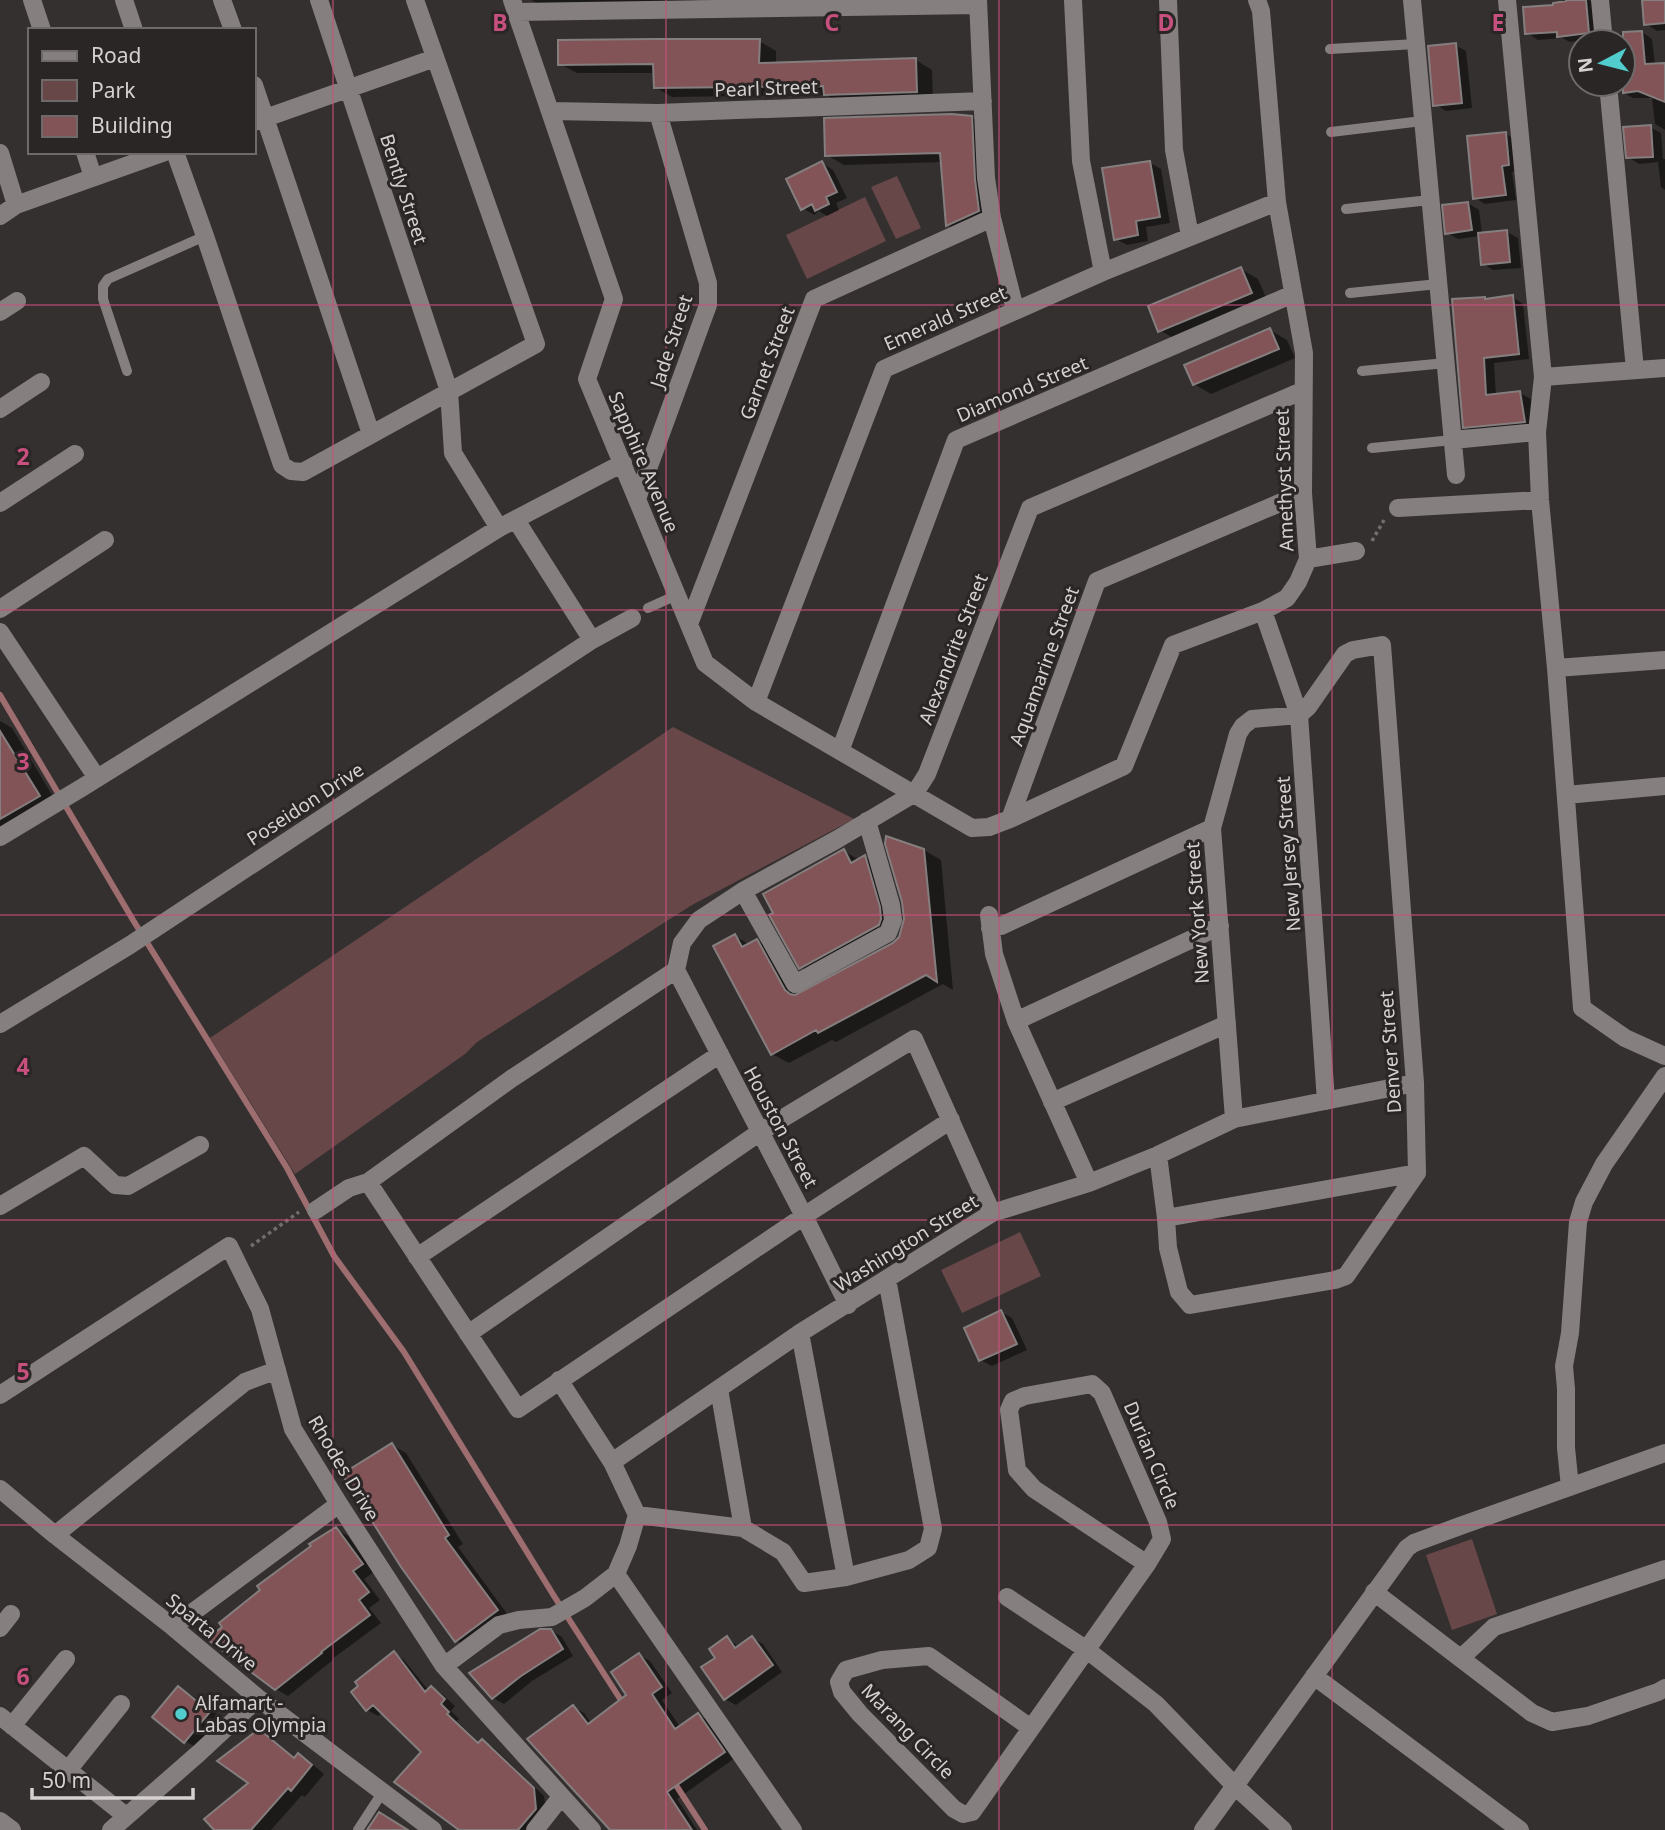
<svg xmlns="http://www.w3.org/2000/svg" width="1665" height="1830" viewBox="0 0 1665 1830" font-family="'Noto Sans',sans-serif">
  <rect width="100%" height="100%" fill="#353030"/>
  <path fill="#674748" d="M897,176L921,228L896,239L871,187Z
    M865,197L886,241L807,279L786,235Z
    M673,727L854,819L692,905L477,1042L465,1054L295,1174L210,1038Z
    M1020,1232L1041,1276L962,1313L941,1270Z
    M1472,1539L1497,1614L1452,1630L1426,1555Z"/>
  <path fill="#0007" d="M531,0H695V4L542,6Z
    M1567,0H1589L1595,4L1599,39L1570,42L1562,38L1538,40L1527,33L1555,6L1567,3Z
    M1644,0H1665V30L1657,31L1646,24Z
    M1642,32L1652,39L1655,65H1665V130L1655,124L1652,98H1633L1622,92L1620,84H1623V42H1618L1617,34Z
    M759,41L776,51V64L916,60L932,70L933,101L842,104L826,95L672,97L655,87V73H577L560,64Z
    M1455,45L1466,51L1472,108L1446,111L1435,104Z
    M971,117L988,127L996,221L964,235L948,225L943,162L844,165L827,155Z
    M1650,127L1661,133L1663,159H1665V190L1661,187L1658,162L1639,164L1628,157Z
    M1506,134L1516,140L1519,171L1512,172L1516,200L1485,204L1475,198Z
    M822,163L833,170L847,198L836,203L839,210L827,216L819,211L814,215L803,208Z
    M1150,163L1161,169L1170,223L1146,227L1148,241L1127,245L1116,239Z
    M1468,203L1479,210L1482,234L1507,232L1518,238L1521,268L1493,270L1483,264L1480,236L1458,239L1447,233Z
    M1241,269L1258,279L1268,302L1176,340L1160,330Z
    M1513,297L1523,304L1529,359L1494,363L1496,396L1520,393L1531,399L1535,427L1475,433L1465,427L1487,300Z
    M1270,330L1287,340L1295,358L1211,394L1194,384Z
    M0,721L12,728L61,810L0,828Z
    M924,850L941,860L953,990L943,984L836,1042L832,1040L789,1063L772,1054L735,936L750,945L757,941L774,951L799,997L895,944L900,938Z
    M844,851L859,860L865,857L881,867L896,918L817,977L801,967L776,914Z
    M1001,1312L1012,1318L1027,1350L992,1366L981,1360Z
    M392,1445L406,1453L463,1544L458,1547L511,1619L471,1649L456,1640Z
    M336,1529L348,1536L374,1572L364,1579L380,1600L369,1608L381,1623L332,1659L333,1660L288,1696L276,1689Z
    M551,1630L562,1637L573,1656L532,1681L504,1704L493,1698Z
    M727,1638L739,1647L752,1638L763,1644L782,1672L736,1705L725,1699Z
    M394,1653L404,1660L429,1691L432,1688L442,1694L455,1706L451,1711L459,1719L457,1721L480,1743L482,1741L493,1747L544,1796L547,1816L535,1830H462L424,1752L383,1712L378,1716L367,1710Z
    M639,1655L650,1661L672,1693L662,1700L680,1727L698,1715L709,1721L735,1758L677,1799L697,1830H612L573,1707L584,1713L591,1723L629,1695Z
    M179,1688L201,1701L231,1726L208,1754L185,1741Z
    M259,1731L273,1739L296,1758L298,1755L311,1763L324,1774L305,1797L302,1795L271,1830H216L251,1783Z"/>
  <g fill="none" stroke-linecap="round" stroke-linejoin="round">
    <path stroke="#9e6d6f" stroke-width="6" d="M0,695L133,920L287,1168L334,1256L404,1352L554,1596L624,1705
      M672,1779L705,1830"/>
  </g>
  <path fill="#835457" stroke="#857e7e" stroke-width="2" d="M1566,0H1586L1589,33L1557,37V32L1525,34L1523,7L1553,5V3L1566,1Z
    M1642,0H1665V23L1644,25Z
    M1642,31L1645,64L1665,63V102L1638,91L1623,93V32Z
    M654,39H760L759,63L916,58L917,92L824,95L823,86L654,88L653,64L558,65V40Z
    M1456,43L1462,103L1433,106L1428,46Z
    M952,114L972,116L975,179L979,211L946,226L940,153L825,156L824,118Z
    M1651,125L1653,157L1626,158L1623,127Z
    M1506,132L1509,165L1502,166L1506,195L1473,199L1467,136Z
    M822,161L837,192L826,197L829,204L815,211L812,204L801,210L786,179Z
    M1150,161L1160,217L1136,221L1138,235L1114,240L1102,168Z
    M1468,202L1472,230L1445,234L1442,205Z
    M1507,230L1510,262L1481,265L1478,233Z
    M1241,267L1252,293L1158,332L1148,306Z
    M1513,295L1519,354L1484,358L1486,395L1520,391L1525,422L1463,428L1452,299L1485,297V299Z
    M1270,328L1279,349L1193,385L1184,365Z
    M0,731L40,796L0,819Z
    M886,836L924,849L937,982L926,975L818,1033L816,1030L771,1055L713,946L735,934L742,947L757,939L785,990L790,994L795,995L893,943L899,937L904,919L902,902L885,844Z
    M844,849L851,863L865,855L880,907L881,919L879,925L799,969L769,915L773,913L763,894Z
    M1001,1310L1017,1344L979,1361L964,1328Z
    M392,1443L449,1535L445,1538L498,1610L455,1642L401,1567L342,1474Z
    M336,1527L363,1564L353,1571L369,1592L359,1600L370,1615L321,1652L322,1653L275,1690L207,1639L222,1627L219,1623L260,1590L257,1586L311,1546L309,1544Z
    M540,1629H551L563,1649L521,1676L492,1699L469,1673Z
    M727,1636L735,1648L752,1636L773,1665L724,1700L701,1667L715,1658L709,1649Z
    M394,1651L425,1692L431,1686L445,1699L441,1704L449,1712L447,1714L478,1743L482,1739L534,1788L536,1809L518,1830H459L394,1782L421,1752L373,1705L366,1711L351,1692L358,1686L355,1682Z
    M639,1653L662,1687L652,1694L675,1729L698,1713L725,1752L667,1792L692,1830H610L527,1739L573,1705L588,1724L626,1695L611,1672Z
    M178,1686L210,1712L184,1743L152,1717Z
    M259,1729L294,1758L298,1753L312,1765L291,1791L288,1788L251,1830H214L204,1819L248,1783L217,1761Z
    M379,1812L408,1830H367Z"/>
  <g fill="none" stroke-linecap="round" stroke-linejoin="round">
    <path stroke="#736e6e" stroke-width="3.5" stroke-dasharray="3.5 3.5" stroke-linecap="butt" d="M1372,541L1384,520
      M251,1246L299,1212"/>
    <path stroke="#857f7f" stroke-width="10" d="M1330,49L1416,44
      M1331,132L1422,121
      M1346,209L1430,200
      M1350,293L1438,284
      M127,371L103,299V286L108,279L205,236
      M1362,371L1446,363
      M1372,448L1453,440
      M648,608L677,595
      M358,1830L382,1793"/>
    <path stroke="#857f7f" stroke-width="18" d="M32,0L42,30
      M124,0L134,30
      M222,0L233,30
      M319,0L449,391L453,453L499,528
      M512,0L614,299L587,379L705,663L756,702L972,828L989,827L1010,819L1124,766L1173,645L1263,611L1287,598L1298,582L1308,559L1303,493L1304,353L1277,202L1261,11L1257,0
      M978,0L986,178L992,218L1015,309
      M1073,0L1081,161L1103,272
      M1168,0L1174,150L1190,236
      M1412,0L1456,475
      M1507,0L1543,377L1537,432L1540,500L1556,668L1582,1008L1625,1038L1665,1056
      M1600,0L1604,42
      M517,12L978,5
      M1608,84L1635,370
      M254,85L371,434
      M551,111L658,113L983,101
      M254,122L435,58
      M85,152L93,177
      M175,152L205,236L282,465L291,471L303,472L536,344L415,0
      M0,153L16,205
      M0,216L16,205L165,152
      M0,312L17,301
      M1543,377L1665,368
      M0,409L41,382
      M1453,440L1537,432
      M637,499L708,305V283L658,113
      M0,503L75,454
      M1398,508L1540,500
      M516,520L592,640
      M1308,559L1356,551
      M0,609L105,540
      M1263,611L1299,715L1326,1101
      M689,624L814,299L992,218
      M0,632L97,778
      M1556,668L1665,660
      M756,702L884,369L1103,272L1277,202
      M840,751L956,440L1293,294
      M1566,795L1665,786
      M1010,819L1097,581L1303,493
      M0,837L83,787L499,528L623,463
      M743,891L795,984L888,933L893,920L891,905L867,821
      M989,915L994,954L1016,1021L1089,1183
      M990,928L1001,926L1212,828
      M676,970L682,943L699,920L743,891L836,840L915,793L927,774L1030,508L1302,391
      M676,970L804,1216L848,1305
      M1016,1021L1220,926
      M0,1024L130,945L592,640L632,618
      M1052,1102L1227,1024
      M1158,1155L1166,1218L1168,1248L1179,1292L1190,1305L1335,1280L1346,1276L1417,1173L1415,1083L1382,645L1353,650L1345,654L1308,707L1299,715L1252,719L1243,726L1238,734L1212,828L1234,1119
      M368,1182L518,1409L804,1216L951,1120
      M0,1206L84,1156L115,1185L128,1186L200,1145
      M316,1210L349,1188L368,1182L511,1079L676,970
      M1166,1218L1417,1173
      M417,1257L720,1054
      M800,1333L846,1577
      M468,1334L760,1132L914,1039L992,1213
      M719,1389L743,1528
      M0,1395L229,1246L260,1309L293,1429L339,1504L444,1666L592,1830
      M612,1462L800,1333L992,1213L1089,1183L1158,1155L1234,1119L1415,1083
      M1570,1487L1566,1448V1389L1564,1366L1570,1333L1578,1222L1584,1202L1604,1164L1665,1076
      M0,1489L55,1535L173,1627L258,1698L433,1830
      M637,1515L743,1528L783,1552L804,1583L846,1577L909,1560L928,1548L933,1529L887,1279
      M55,1535L245,1382L277,1370
      M616,1574L793,1830
      M1374,1592L1532,1713L1552,1722L1588,1716L1658,1692L1665,1688
      M1007,1597L1087,1650L1156,1704L1235,1786L1283,1830
      M173,1627L339,1504
      M0,1628L11,1614
      M1461,1658L1494,1627L1665,1569
      M444,1666L499,1625L519,1620L552,1617L585,1598L616,1574L628,1546L637,1515L612,1462L559,1380
      M1314,1676L1520,1830
      M0,1716L126,1816
      M12,1726L66,1659
      M1031,1728L929,1656L882,1660L846,1670L839,1682L842,1692L860,1714L954,1809L963,1814L972,1812L1147,1564L1162,1539L1158,1522L1102,1393L1092,1384L1025,1396L1013,1401L1009,1410L1017,1470L1034,1489L1147,1564
      M68,1770L121,1704
      M0,1821L12,1830
      M111,1830L199,1753L258,1698
      M535,1830L561,1797
      M1203,1830L1407,1548L1414,1543L1460,1526L1665,1453"/>
  </g>
  <path fill="none" stroke="#c8507e" stroke-width="2" stroke-opacity="0.55" d="M333,0V1830M666,0V1830M999,0V1830M1332,0V1830M0,305H1665M0,610H1665M0,915H1665M0,1220H1665M0,1525H1665"/>
  <circle fill="#52cdce" stroke="#2b2626" stroke-width="2.5" cx="181" cy="1714" r="7"/>
  <g text-anchor="middle" stroke-width="6" stroke-linejoin="round" paint-order="stroke">
    <g font-size="19" fill="#d5d1d1" stroke="#2b2626">
      <text transform="translate(766 88) rotate(-2)" y="7">Pearl Street</text>
      <text transform="translate(404 189) rotate(72)" y="7">Bently Street</text>
      <text transform="translate(945 318) rotate(-24)" y="7">Emerald Street</text>
      <text transform="translate(671 341) rotate(-72)" y="7">Jade Street</text>
      <text transform="translate(767 363) rotate(-69)" y="7">Garnet Street</text>
      <text transform="translate(1022 389) rotate(-23)" y="7">Diamond Street</text>
      <text transform="translate(644 462) rotate(67)" y="7">Sapphire Avenue</text>
      <text transform="translate(1284 480) rotate(-92)" y="7">Amethyst Street</text>
      <text transform="translate(953 649) rotate(-69)" y="7">Alexandrite Street</text>
      <text transform="translate(1044 666) rotate(-70)" y="7">Aquamarine Street</text>
      <text transform="translate(305 804) rotate(-33)" y="7">Poseidon Drive</text>
      <text transform="translate(1288 854) rotate(-94)" y="7">New Jersey Street</text>
      <text transform="translate(1197 913) rotate(-94)" y="7">New York Street</text>
      <text transform="translate(1390 1052) rotate(-94)" y="7">Denver Street</text>
      <text transform="translate(781 1127) rotate(62)" y="7">Houston Street</text>
      <text transform="translate(906 1243) rotate(-32)" y="7">Washington Street</text>
      <text transform="translate(1152 1455) rotate(67)" y="7">Durian Circle</text>
      <text transform="translate(344 1468) rotate(59)" y="7">Rhodes Drive</text>
      <text transform="translate(212 1632) rotate(39)" y="7">Sparta Drive</text>
      <text transform="translate(908 1731) rotate(46)" y="7">Marang Circle</text>
    </g>
    <g font-size="19" fill="#d5d1d1" stroke="#2b2626" text-anchor="start">
      <text x="195" y="1710">Alfamart -<tspan x="195" dy="22">Labas Olympia</tspan></text>
    </g>
  </g>
  <g font-size="23" text-anchor="middle" font-weight="bold" fill="#c8507e" stroke="#2b2626" stroke-width="6" stroke-linejoin="round" paint-order="stroke">
    <text x="500" y="31">B</text>
    <text x="832" y="31">C</text>
    <text x="1166" y="31">D</text>
    <text x="1498" y="31">E</text>
    <text x="23" y="465">2</text>
    <text x="23" y="770">3</text>
    <text x="23" y="1075">4</text>
    <text x="23" y="1380">5</text>
    <text x="23" y="1685">6</text>
  </g>
  <rect x="28" y="28" width="228" height="126" fill="#2b2626" stroke="#6f6a6a" stroke-width="2"/>
  <rect x="42" y="51" width="35" height="10" fill="#857f7f" stroke="#6f6a6a" stroke-width="2"/>
  <text x="91" y="63" font-size="21" fill="#d5d1d1">Road</text>
  <rect x="42" y="80" width="35" height="21" fill="#674748" stroke="#6f6a6a" stroke-width="2"/>
  <text x="91" y="98" font-size="21" fill="#d5d1d1">Park</text>
  <rect x="42" y="116" width="35" height="21" fill="#835457" stroke="#6f6a6a" stroke-width="2"/>
  <text x="91" y="133" font-size="21" fill="#d5d1d1">Building</text>
  <g transform="translate(1602 63) rotate(263)"><circle r="33" fill="#2b2626" stroke="#6f6a6a" stroke-width="2"/>
  <path d="M0-5L12 26L0 18L-12 26Z" fill="#52cdce"/>
  <text y="-10" font-size="19" font-weight="bold" text-anchor="middle" fill="#d5d1d1">N</text>
  </g>
  <path d="M32 1788v10h161v-10" fill="none" stroke="#d5d1d1" stroke-width="3.5"/>
  <text x="42" y="1788" font-size="21" fill="#d5d1d1" stroke="#2b2626" stroke-width="5" paint-order="stroke">50 m</text>
</svg>
